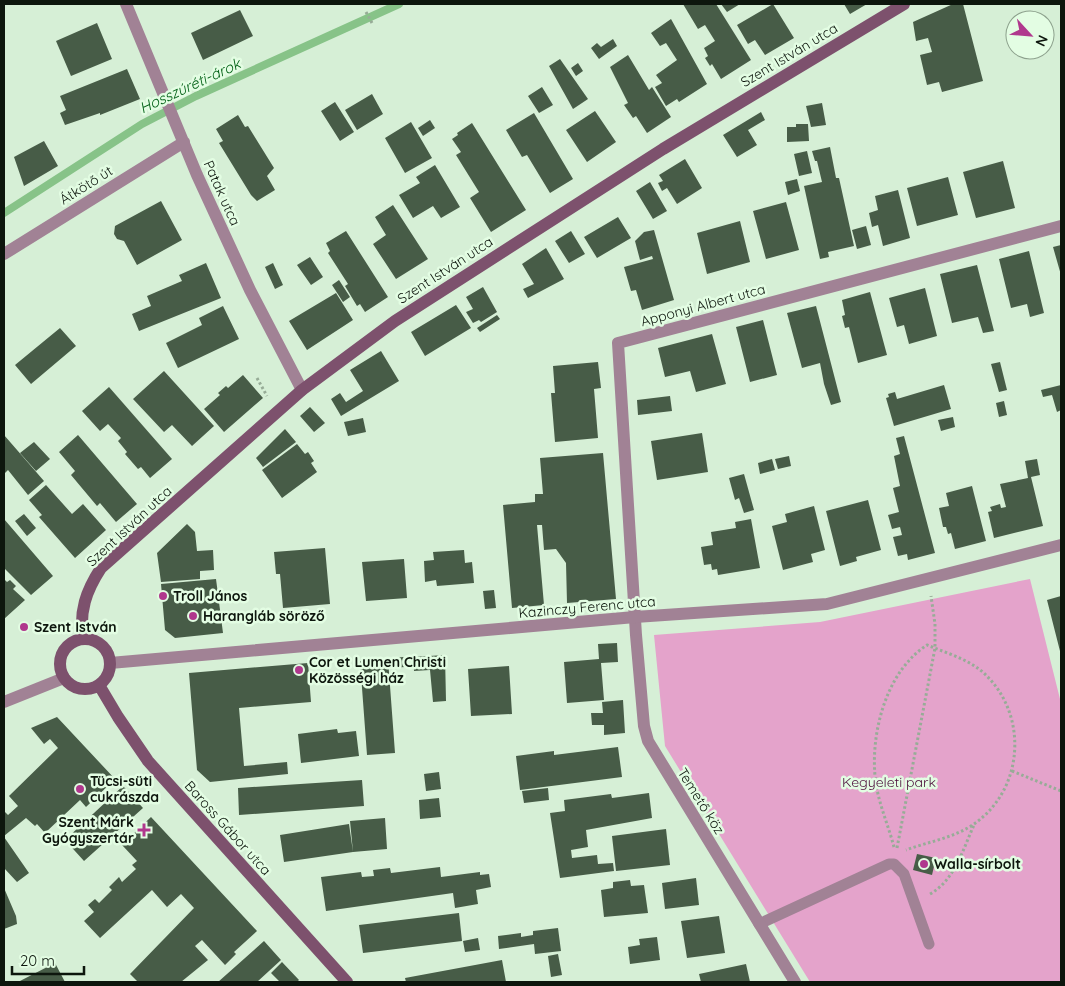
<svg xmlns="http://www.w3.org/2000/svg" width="1065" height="986" viewBox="0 0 1065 986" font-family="Quicksand,sans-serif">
  <rect width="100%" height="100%" fill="#d6efd6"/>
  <path fill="#e4a3cb" d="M1030,579L1061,703V982H810L665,746L654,635L820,622Z"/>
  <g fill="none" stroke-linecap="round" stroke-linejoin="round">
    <path stroke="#87c388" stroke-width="8" d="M4,213L142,124L196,96L399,4"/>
  </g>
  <path fill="#475c47" d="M683,4H716L751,60L721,79L712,64L710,66L705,58L708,56L704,48L715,41L705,25L698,29Z
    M721,4H740L727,12Z
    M773,4L794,38L765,55L755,40L748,44L737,25Z
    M844,4H867L850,14Z
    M953,4H963L983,81L942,92L939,82L927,85L920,55L932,52L928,38L916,41L913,22Z
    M240,10L253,36L203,60L191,33Z
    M671,19L707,84L679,102L677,99L666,106L655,87L662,83L656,75L677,60L666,43L660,46L651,33Z
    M97,23L112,59L71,76L56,41Z
    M613,39L617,46L599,59L591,48L597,43L601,47Z
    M628,55L649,90L652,87L671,117L647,133L636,116L633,118L624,105L628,103L610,67Z
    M560,59L588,99L573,109L549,66Z
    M578,63L583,71L576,76L571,68Z
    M127,69L140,99L100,115V113L65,125L60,113L66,110L60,96Z
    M542,87L553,105L539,113L528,96Z
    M372,94L383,114L357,130L345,110Z
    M335,102L354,132L340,141L321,111Z
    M822,103L826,125L811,127L806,106Z
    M595,111L616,142L587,162L566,130Z
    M761,112L765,120L748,130L757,145L737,157L723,135Z
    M534,113L573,179L550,193L527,155L522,157L506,130Z
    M238,115L245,127L248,126L274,168L267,176L275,190L257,201L251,195L219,143L223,141L216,129Z
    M430,120L435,128L423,136L418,128Z
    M411,122L432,158L405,173L385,138Z
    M472,123L526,210L491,232L470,198L479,192L456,155L461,152L452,139L458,135L457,133Z
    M796,124H808L809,141L787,142V127H796Z
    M44,141L58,166L24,186L14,157Z
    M830,147L836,178H839L854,246L828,252L829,257L820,259L804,186L822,182L817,161H815L812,151Z
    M807,151L812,173L799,176L794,154Z
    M685,159L702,188L677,204L667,188L662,191L658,183L663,181L659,175Z
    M1003,161L1015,208L976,218L963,172Z
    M435,165L460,207L441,218L433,206L413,218L399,195L420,183L416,177Z
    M948,177L958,215L917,226L907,188Z
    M797,179L800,191L788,195L785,182Z
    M650,182L667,211L653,219L636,191Z
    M898,190L910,238L883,246L878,225L872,227L869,213L878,210L875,196Z
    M161,201L182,240L137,265L124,241L117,239L114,234L115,226Z
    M786,202L799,250L766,259L753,211Z
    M393,205L428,259L396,279L373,244L386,235L375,217Z
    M618,217L631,238L597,258L584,237Z
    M740,221L750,262L707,274L697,233Z
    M866,226L871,245L857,249L852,230Z
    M654,230L674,300L642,310L636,290L631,291L624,267L653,259L652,256L640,260L635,241L644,232Z
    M346,231L388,297L365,312L360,304L357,306L345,286L348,284L328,253L330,251L326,243Z
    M571,231L585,254L569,263L555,241Z
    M1061,245V275L1053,247Z
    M546,248L564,279L528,298L523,289L534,284L522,264Z
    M1029,251L1044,313L1030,317L1027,304L1011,308L999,259Z
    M310,257L323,277L311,285L297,265Z
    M206,263L221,298L139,331L132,314L151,306L147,296L182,281L179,275Z
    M273,263L283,285L275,289L265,267Z
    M977,265L994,331L983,333L978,317L952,323L940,274Z
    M339,280L350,297L343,302L332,285Z
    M483,287L497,312L481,322L479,320L473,323L466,312L473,309L466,297Z
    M925,288L937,336L909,344L904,325L897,327L889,298Z
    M870,292L887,355L858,363L849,327L845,328L842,316L845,315L842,300Z
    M336,293L353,320L307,350L289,321Z
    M456,305L471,328L425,356L411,332Z
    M223,306L239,339L178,368L166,343L202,325L199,318Z
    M816,306L841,402L831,405L824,384L820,363L802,368L787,313Z
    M497,315L500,319L480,332L477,328Z
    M763,320L777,375L750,382L736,327Z
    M60,328L76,346L31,384L15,365Z
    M712,334L726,384L696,392L690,371L665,377L658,348Z
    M381,351L399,381L341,416L331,399L340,393L346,402L363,391L350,370Z
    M598,362L601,388L594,389L598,438L555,442L551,393H555L553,366Z
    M1000,362L1007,390L999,392L991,364Z
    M164,371L214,426L192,446L172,425L164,432L133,399Z
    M243,375L263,398L224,432L204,409L220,395L218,393L226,386L228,388Z
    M944,385L951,409L894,426L886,398L889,397L888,394L895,392L897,399Z
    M1061,385V410L1057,412L1052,395L1043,397L1041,390Z
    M109,387L172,459L150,478L141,467L138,469L125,454L127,452L118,441L121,438L108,424L100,431L82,411Z
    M670,396L672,411L638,415L637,400Z
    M1004,401L1007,415L999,417L996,403Z
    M310,407L325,423L314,432L300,416Z
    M953,417L955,427L941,431L938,420Z
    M363,418L366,432L348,436L344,422Z
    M285,429L296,442L263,467L256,458Z
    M702,433L708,472L657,480L651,441Z
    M4,435L44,481L28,495L8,470L4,474Z
    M78,435L137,504L116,522L100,503L97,506L71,475L75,471L59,452Z
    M904,436L935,553L908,560L907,554L898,556L893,537L902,535L900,527L892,529L888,515L899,512L893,488L900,486L894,456L900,454L896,438Z
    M34,442L50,459L36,471L20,453Z
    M297,444L305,454L308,452L314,461L311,463L317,472L282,498L262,470Z
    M603,453L616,599L567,603L566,563L556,549L544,550L542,525H537L544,605L512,608L503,505L535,502V494H543L540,458Z
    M789,456L791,466L778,469L775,459Z
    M772,459L775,470L760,474L758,463Z
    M1037,459L1040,475L1031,477L1043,526L994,538L988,512L992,511L990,507L1000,504L1001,508L1006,507L1000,484L1028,478L1025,461Z
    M744,474L754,510L744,513L739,498L735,500L729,478Z
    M46,485L72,514L83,504L106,530L75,558L39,517L42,515L29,500Z
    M972,486L986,541L955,549L951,533L948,534L946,527H943L939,508L949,506L946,493Z
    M868,500L881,550L856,557L857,561L840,566L826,511Z
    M814,506L825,550L811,554L813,562L783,570L772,526L787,522L785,514Z
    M24,514L36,528L27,536L15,521Z
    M4,519L53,576L31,595L4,568Z
    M751,519L760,568L718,575L717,569L712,570L711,564L704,565L701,547L713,545L711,532L736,528L735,522Z
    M187,524L195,532L197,551L213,550L214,570L200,571V579L161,582L157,553Z
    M325,548L330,604L283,608L280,574H276L274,552Z
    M464,550L465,563L472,562L474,583L437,586L436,580L425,582L424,561L434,560L433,552Z
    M404,559L407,598L366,601L362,562Z
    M4,579L7,582L10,580L16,586L13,589L25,600L4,619Z
    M216,579L223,633L175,638L165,630L161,584Z
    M494,590L496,608L485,609L483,591Z
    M1061,596V655L1047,600Z
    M617,643L618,662L601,663L604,700L567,703L564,662L599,659L598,644Z
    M445,655L446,701L433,702L430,670L414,671L413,657Z
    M404,657L405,667L390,668V658Z
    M388,659L395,753L367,755L360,661Z
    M308,663L311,702L239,708L244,766L287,762L288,774L210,782L197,770L189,673Z
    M509,666L512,714L471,716L468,669Z
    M623,700L625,733L604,735V725H592L591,713H603L602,702Z
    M57,717L115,779L86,807L80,800L45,833L37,824L35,826L26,818L4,836V811L8,815L18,806L9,796L58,748L50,739L44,744L31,728Z
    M337,729L338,733L356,731L359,756L301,763L298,734Z
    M618,747L622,777L520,790L516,756L554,751V755Z
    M439,772L441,789L426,791L424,774Z
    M362,780L364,806L239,815L238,788Z
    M123,786L143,808L84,861L65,840Z
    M548,788L549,800L524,803L522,791Z
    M649,793L652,818L586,830L588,847L571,850L572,858L597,855L598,864L613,863L614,871L560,878L550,813L565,811L564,800L611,794L612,798Z
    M439,798L441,817L420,819L419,800Z
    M151,817L257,931L234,952L236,954L225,965L202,940L195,946L208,960L181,982H138L130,974L194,908L181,894L167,907L152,890L100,938L84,921L94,912L88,905L95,899L99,903L112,890L109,887L119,877L122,882L136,869L132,865L137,861L122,845Z
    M385,818L387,849L353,852L350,821Z
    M349,824L353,852L284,862L280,835Z
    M666,829L670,865L616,871L612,836Z
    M4,837L29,873L17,882L4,868Z
    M917,854L936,858L932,875L913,870Z
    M440,867L441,877L480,872V875L489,874L491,887L476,890L478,904L455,908L453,893L326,911L321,877L361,872L362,877L374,876L373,870L390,868L391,873Z
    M696,878L699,905L665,909L662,883Z
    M630,880L631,886L644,885L648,913L604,917L601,890L613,888V882Z
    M4,888L16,916L17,924L4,929Z
    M459,913L462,941L363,953L359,925Z
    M719,916L725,953L687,958L681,921Z
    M558,928L561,951L535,954L534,944L499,949L498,936L521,933V937L533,935V931Z
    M657,937L660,960L630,964L628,947L640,945L639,939Z
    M478,938L480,950L465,952L463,941Z
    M264,941L281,960L257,982H218Z
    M558,954L562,975L551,977L548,956Z
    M502,960L506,982H406L405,978Z
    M282,962L299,980L297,982H280L271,973Z
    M55,963L65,982H18Z
    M746,964L750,982H701L699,974Z"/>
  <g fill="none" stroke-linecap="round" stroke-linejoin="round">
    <path stroke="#97ac97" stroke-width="3" stroke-dasharray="2.5 2.5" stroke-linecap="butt" d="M366,12L372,23
      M257,378L267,396
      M1012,771L1061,791
      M894,847C888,824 877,800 875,776C871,730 887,671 927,645C944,652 964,658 979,669C1029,709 1026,788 974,824C954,838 927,842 906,850
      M897,848L935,648V624L931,596
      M930,894C955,880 963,849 974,825"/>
    <path stroke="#a18295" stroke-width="11" d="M759,924L889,864H894L904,874L929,944"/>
    <path stroke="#a18295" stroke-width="12" d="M126,4L197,175L250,290L302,390
      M4,254L184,142
      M795,982L648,741L644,726L636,635L618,343L1061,226"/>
    <path stroke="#a18295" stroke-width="12" d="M110,663L635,617L827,604L1061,545
      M4,702L64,678"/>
    <path stroke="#7d516d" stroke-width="12" d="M83,639C79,611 86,591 101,568L302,390L395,321L663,149L904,4
      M60 664a25 25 0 1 1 50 0a25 25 0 1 1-50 0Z
      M99,685L118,717L148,761L347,982"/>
  </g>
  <g fill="#b0388d" stroke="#e3fde3" stroke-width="2">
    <circle cx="163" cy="596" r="5"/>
    <circle cx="193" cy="616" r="5"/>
    <circle cx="24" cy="627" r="5"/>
    <circle cx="299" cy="670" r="5"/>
    <circle cx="80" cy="789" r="5"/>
    <path d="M141.5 822.5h5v5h5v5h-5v5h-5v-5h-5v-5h5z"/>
    <circle cx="924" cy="864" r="5"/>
  </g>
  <g text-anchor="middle" stroke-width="5" stroke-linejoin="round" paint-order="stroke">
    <g font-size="14" fill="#0d160d" stroke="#e3fde3">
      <text transform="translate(789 55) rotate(-31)" y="5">Szent István utca</text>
      <text transform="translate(86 185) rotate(-32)" y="5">Átkötő út</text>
      <text transform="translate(222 193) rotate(66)" y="5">Patak utca</text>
      <text transform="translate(445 270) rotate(-33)" y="5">Szent István utca</text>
      <text transform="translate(703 305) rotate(-15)" y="5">Apponyi Albert utca</text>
      <text transform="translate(129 526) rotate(-43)" y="5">Szent István utca</text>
      <text transform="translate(587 607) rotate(-5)" y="5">Kazinczy Ferenc utca</text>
      <text transform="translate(701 801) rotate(58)" y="5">Temető köz</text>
      <text transform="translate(228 828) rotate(48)" y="5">Baross Gábor utca</text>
    </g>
    <g font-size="14" font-weight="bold" fill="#0d160d" stroke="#e3fde3" text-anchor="start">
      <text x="173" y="601">Troll János</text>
      <text x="203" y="621">Harangláb söröző</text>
      <text x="34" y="632">Szent István</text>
      <text x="309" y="667">Cor et Lumen Christi<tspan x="309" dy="16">Közösségi ház</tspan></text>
      <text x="90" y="786">Tücsi-süti<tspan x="90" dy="16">cukrászda</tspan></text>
      <text x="134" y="827" text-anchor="end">Szent Márk<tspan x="134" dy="16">Gyógyszertár</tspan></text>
      <text x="934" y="869">Walla-sírbolt</text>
    </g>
    <g font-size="14" fill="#4b0b39" stroke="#e3fde3">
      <text x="889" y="787">Kegyeleti park</text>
    </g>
    <g font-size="15" font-style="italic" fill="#006015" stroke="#e3fde3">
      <text transform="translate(190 86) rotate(-25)" y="5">Hosszúréti-árok</text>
    </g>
  </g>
  <rect width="1065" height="986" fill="none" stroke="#0d160d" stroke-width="10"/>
  <g transform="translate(1030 35) rotate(116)"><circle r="24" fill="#e3fde3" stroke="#8da18d"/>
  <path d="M0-4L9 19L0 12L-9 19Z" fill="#b0388d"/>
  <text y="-8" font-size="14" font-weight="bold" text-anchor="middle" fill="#0d160d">N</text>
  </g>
  <path d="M12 966v8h72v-8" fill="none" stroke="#0d160d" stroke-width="2.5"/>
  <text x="20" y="966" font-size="15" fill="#0d160d" stroke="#e3fde3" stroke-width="4" paint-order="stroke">20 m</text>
</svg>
